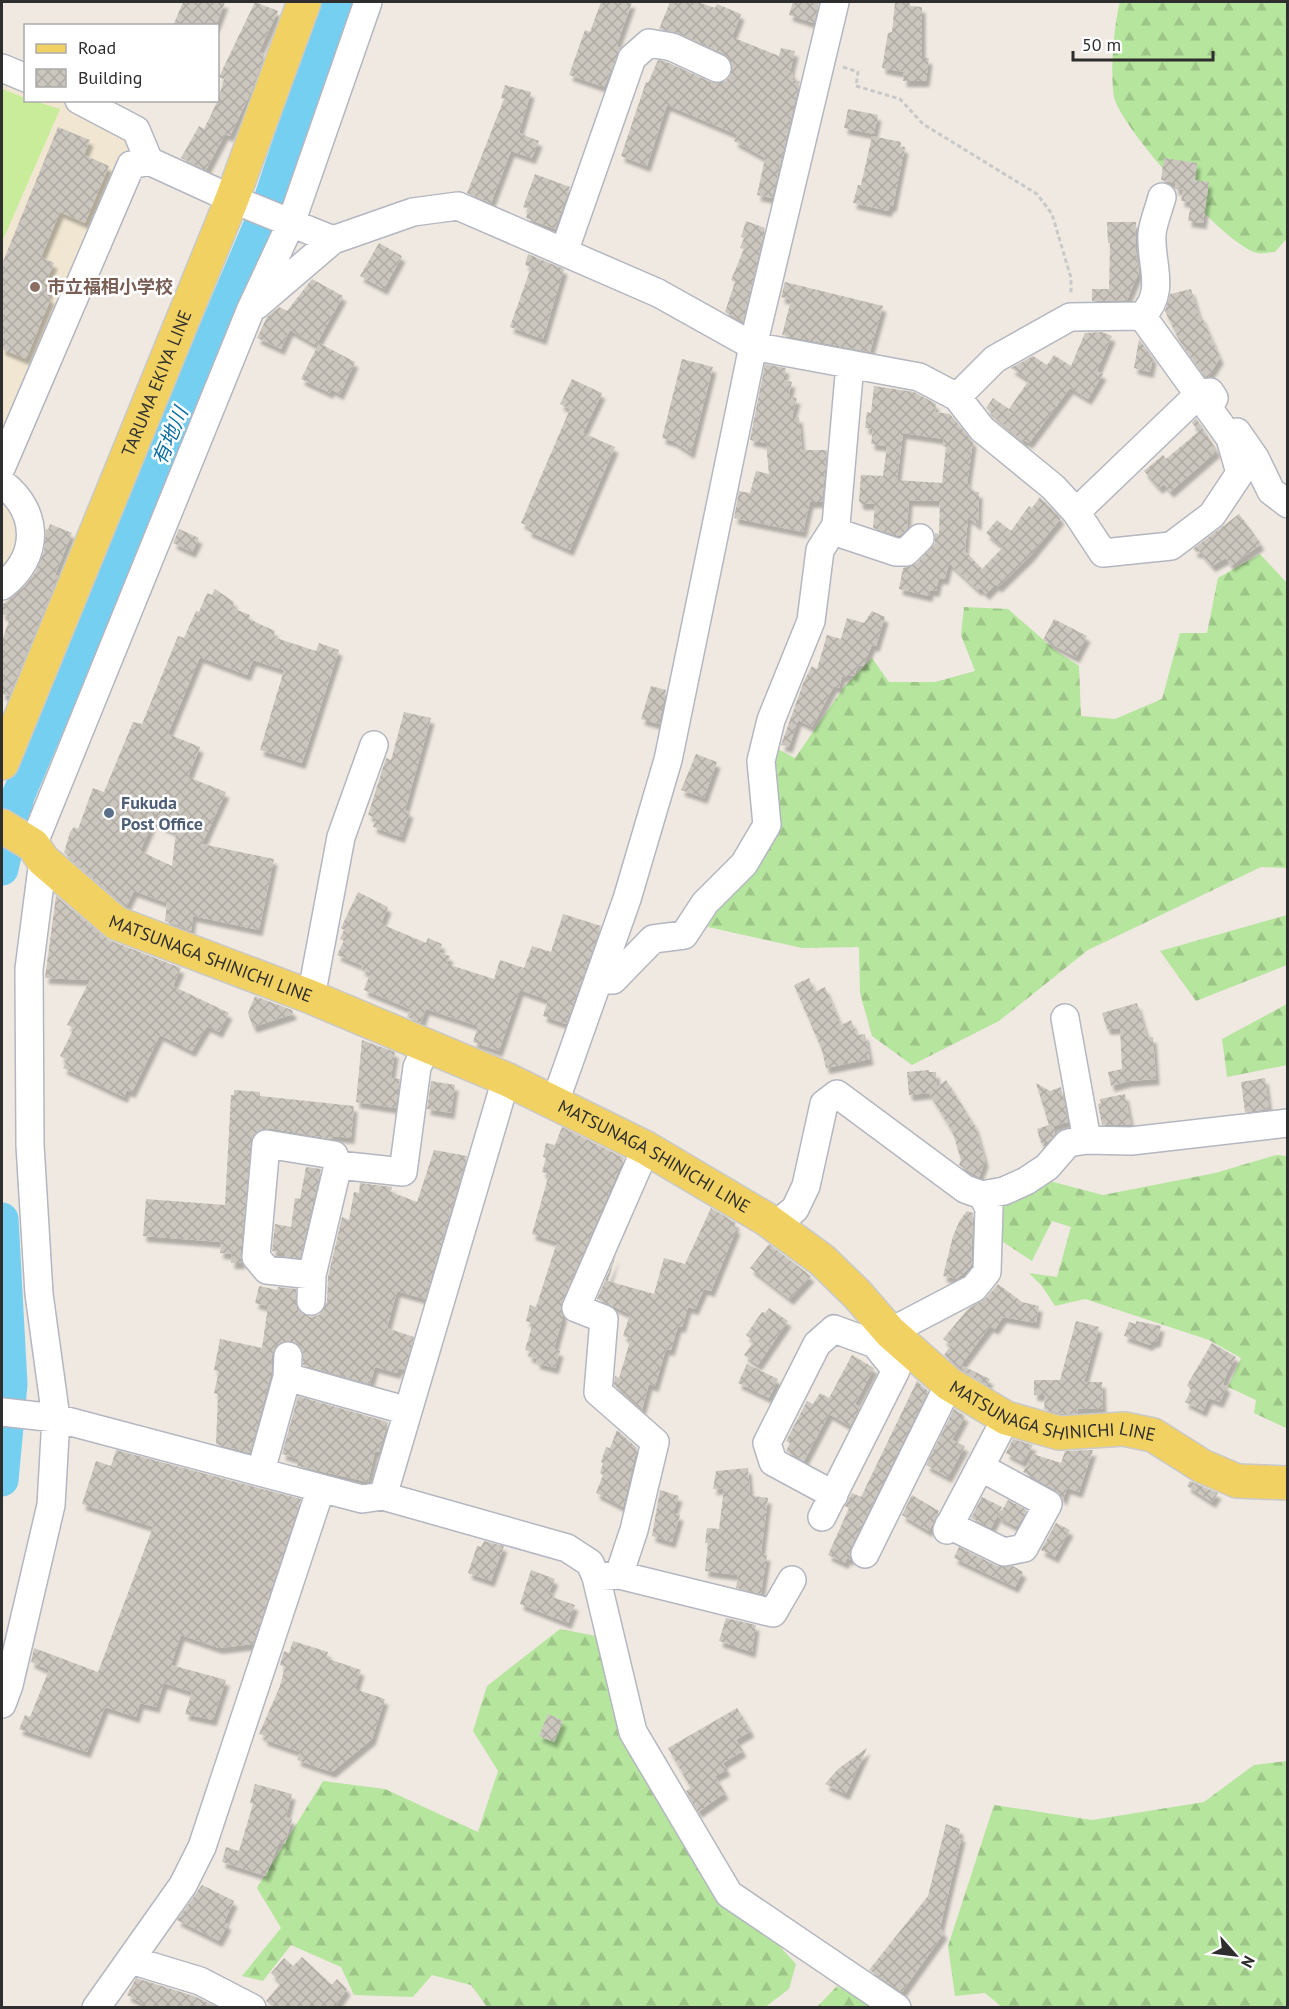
<svg xmlns="http://www.w3.org/2000/svg" width="1289" height="2009" viewBox="0 0 1289 2009" font-family="'PT Sans','Noto Sans JP',sans-serif">
  <defs>
    <pattern id="forest-firs" width="22" height="20" patternUnits="userSpaceOnUse" patternTransform="scale(1.5)"><rect width="22" height="20" fill="#b6e59e"/><path d="M5 1l3.5 6h-7zM16 11l3.5 6h-7z" fill="#9dc588"/></pattern>
    <pattern id="building-cross-hatch" width="8" height="8" patternUnits="userSpaceOnUse" patternTransform="scale(1.5)"><rect width="8" height="8" fill="#cbc7bf"/><path d="M0 0l8 8M0 8l8-8" fill="none" stroke="#afaba4"/></pattern>
    <filter id="shadow"><feDropShadow dx="3.5" dy="6" stdDeviation="1.5" flood-color="#0004"/></filter>
  </defs>
  <rect width="100%" height="100%" fill="#efe9e1"/>
  <path fill="#f0e6d1" d="M2,73L25,82L26,100L69,101L134,134L2,440Z
    M2,496L11,500L21,537L8,567L2,573Z"/>
  <path fill="url(#forest-firs)" d="M1120,2H1287L1288,237L1275,252C1270,252 1262,254 1257,253C1226,246 1121,128 1114,97C1110,74 1114,24 1120,2Z
    M1260,554L1287,583V868L1261,867L1088,950L999,1021L912,1065L872,1036L860,993L859,947L802,948L708,927L720,896L770,837L774,747L795,758L844,687L872,658L889,682H935L975,671L961,635L964,607L1008,609L1055,650L1079,666L1081,716L1115,719L1162,699L1180,633H1207L1218,578Z
    M1287,915V965L1196,1001L1160,951Z
    M1287,1004V1065L1227,1077L1222,1039Z
    M1276,1155L1287,1156L1286,1428L1254,1413L1256,1400L1228,1387L1241,1358L1209,1340L1085,1299L1055,1306L1042,1286L1029,1273L1057,1277L1071,1227L1052,1221L1032,1261L991,1234L1004,1199L1038,1178L1103,1195L1215,1173Z
    M560,1629L596,1636L632,1742L772,1938L796,1964L789,1989L764,2008L487,2007L471,1985L432,1975L413,1997L354,1995L341,1967L291,1945L263,1981L242,1976L281,1928L257,1888L323,1781L385,1789L478,1832L498,1771L473,1731L487,1686Z
    M1287,1761V2007L1003,2008L985,1993L955,1996L948,1946L994,1805L1092,1820L1204,1802L1254,1765Z
    M837,1986L875,2007L816,2008Z"/>
  <path fill="#c9ec9a" d="M2,89L25,98L26,100L34,101L60,109L2,242Z"/>
  <g fill="none" stroke-linecap="round" stroke-linejoin="round">
    <path stroke="#75cff0" stroke-width="33" d="M2,869L18,796L268,206L336,2
      M2,1219L11,1384L2,1480"/>
  </g>
  <path fill="url(#building-cross-hatch)" fill-rule="evenodd" filter="url(#shadow)" d="M183,2H225L216,26H173Z
    M255,2L278,11L259,52L265,54L251,92L230,136L225,134L206,170L181,158L199,126L204,129L218,100L224,79L219,77Z
    M601,2H632L618,41V47L621,48L604,87L569,75L585,30L590,32Z
    M670,2H698L715,8L717,4L741,14L732,37L779,56L781,48L795,51L790,72L793,73L792,80L800,81L772,198L757,195L765,158L734,141L738,135L667,105L647,166L621,156L646,82L648,83L658,60L667,62L711,82L726,81L731,74L730,59L724,54L678,33L659,29Z
    M793,2H819L814,23L789,15Z
    M895,2H910V6L922,7V58H929L926,81H903L904,72L882,68L888,33L892,32Z
    M505,85L531,92L519,133L539,141L532,158L511,151L491,203L467,193L504,99L501,98Z
    M848,109L878,115L874,134L844,128Z
    M58,127L90,140L84,155L109,166L85,223L60,212L41,257L54,263L44,287L50,289L47,296L51,298L26,359L2,349V264Z
    M872,136L901,142L900,147H905L893,206H890L888,211L853,203L858,185H861Z
    M1164,158L1197,163L1195,180L1209,182L1203,223L1188,221L1191,202L1181,201L1183,190L1175,189V183L1161,180Z
    M535,174L570,187L555,229L526,218L529,209L523,207Z
    M746,221L765,228L743,322L725,312L735,282L731,280L744,249L740,248L744,238L741,237Z
    M1107,222H1136L1135,246L1139,272L1127,300L1092,301V289H1109L1110,243H1108Z
    M379,243L402,256L384,289L360,276Z
    M528,254L564,269L543,339L510,327L531,267L525,265Z
    M312,279L343,296L316,345L290,330L281,349L257,338L267,317L279,307L287,311Z
    M785,282L883,306L870,352L782,335L791,300L781,297Z
    M1191,289L1199,316L1201,315L1220,358L1208,377H1205L1179,340L1165,311L1170,294Z
    M1102,332L1112,336L1097,371L1103,374L1088,399L1070,388L1029,443L1025,440L1023,442L986,408L993,398L1009,409L1029,380L1011,368L1033,356L1047,365L1054,355L1071,366L1085,333Z
    M1139,339L1153,358L1150,372L1134,368Z
    M319,343L355,362L340,394L331,389L330,393L301,379Z
    M682,359L713,367L691,453L673,441L662,438Z
    M765,364L786,368L783,380L792,382L789,393L790,397L797,398L792,417H799L802,450H827L822,502H810L803,532L734,518L739,491L750,493L756,471L769,474L766,443L750,440Z
    M572,379L602,393L583,433L615,447L570,550L528,531L529,526L521,523L570,409L560,404Z
    M874,386L914,392L936,404L935,412L950,414L973,442L967,484H970V491L979,492L978,525L968,517L965,551L982,569L1003,547L986,533L997,520L1011,531L1029,506L1032,508L1040,497L1061,518L1030,556L998,587L996,584L986,594L980,588L978,590L949,563L945,579L939,578L936,591L930,590L929,596L899,589L903,568L917,563L935,543V533L939,534L940,501L909,500L907,529L899,536L873,528L875,504H861L859,501L861,475L883,476L887,446L871,444L873,429L865,428L867,412L871,413ZM903,433L944,439L943,446L946,447L942,483L897,480Z
    M1196,418L1217,451L1170,492L1164,484L1159,488L1144,471L1163,455L1166,459L1199,431L1192,423Z
    M1239,514L1261,544L1231,566L1226,558L1212,566L1199,551L1197,553L1193,549Z
    M50,524L72,533L55,575L58,576L9,696L2,694V641L10,617L2,614V605L25,586L36,571L44,551L46,529L48,530Z
    M179,529L199,538L192,552L173,543Z
    M215,589L234,602L232,608L250,615L249,619L275,631L273,637L316,651L319,643L339,650L302,763L260,750L284,670L253,660L247,675L200,657L168,734L200,747L188,777L226,792L202,844L274,859L259,930L193,916L191,931L165,921L167,903L134,891L126,907L64,853L70,832L74,827L78,829L93,788L104,792L133,722L142,724L178,636L184,638L196,611L199,612L207,593L212,595ZM153,822L176,832L172,866L140,851Z
    M872,611L885,617L876,646L872,645L863,666L858,665L854,676L847,674L846,677L842,676L839,688L834,686L812,727L798,720L789,747L781,745L804,681L812,666L817,669L827,635L841,639L847,618L864,623Z
    M1054,619L1087,636L1076,657L1043,640Z
    M651,686L666,690L659,724L641,719Z
    M404,712L431,718L405,810L410,812L401,837L373,827L376,818L368,815L386,758L391,760Z
    M696,754L717,762L704,798L681,790Z
    M358,892L388,907L381,924L426,943L428,938L442,944L439,952L450,956L447,964L494,979L500,960L524,968L532,946L551,952L563,914L601,926L566,1024L543,1016L548,1000L520,990L499,1051L473,1042L478,1026L426,1009L421,1023L407,1017L410,1009L364,990L370,973L361,969L363,966L337,955L344,941L340,939L344,930L341,928Z
    M56,896L109,940L181,968L173,986L229,1013L219,1032L207,1026L192,1051L160,1035L132,1092L127,1090L124,1097L63,1068L67,1060L60,1056L74,1028L67,1025L90,980L45,978Z
    M809,978L815,992L825,987L841,1025L851,1020L857,1035L865,1034L870,1059L826,1068L822,1050L794,985Z
    M255,996L292,1010L293,1014L253,1027L248,1013Z
    M1137,1003L1147,1037H1153L1156,1079L1129,1081L1111,1086L1108,1072L1122,1069L1120,1028L1107,1029L1102,1013Z
    M362,1040L395,1052L391,1078L400,1079L396,1108L356,1102Z
    M929,1070V1072H936L937,1087L946,1080L975,1126L985,1161L979,1177L959,1165L961,1160L953,1133L929,1093L909,1095L907,1072Z
    M1265,1078L1269,1109L1245,1112L1241,1082Z
    M431,1081L455,1085L451,1113L427,1109Z
    M1036,1083L1050,1091L1061,1087L1068,1122L1053,1126L1055,1134L1049,1141L1041,1143L1037,1129L1049,1125Z
    M234,1090L260,1092V1096L354,1106L351,1138L333,1136L332,1139L269,1128L260,1130L253,1135L240,1256L242,1263H231L232,1254L220,1253L221,1242L143,1236L146,1199L225,1205L231,1095H234Z
    M1125,1094L1131,1125H1102L1098,1104L1101,1103L1100,1099Z
    M562,1127L624,1158L562,1302L563,1317L554,1349L560,1351L555,1368L536,1363L537,1359L528,1356L530,1352L525,1350L533,1323L526,1321L530,1305L536,1307L557,1242L532,1234L549,1174L542,1172L546,1158L543,1157L546,1143L555,1145Z
    M434,1150L467,1156L425,1299L397,1291L387,1328L414,1337L404,1370L399,1368L397,1373L375,1367L370,1384L303,1365L302,1349L297,1343L281,1342L275,1347L272,1355L271,1374L250,1453L216,1444L218,1394L214,1393L219,1371L214,1370L220,1339L262,1348L268,1306L255,1303L259,1286L277,1290L278,1287L296,1289L297,1309L310,1317L319,1315L327,1302L328,1277L342,1217L349,1220L354,1192L359,1193L360,1183L392,1187L391,1192L417,1202Z
    M306,1167L321,1169L300,1258L284,1256L285,1253L272,1251L275,1224L291,1227L295,1198L300,1199Z
    M711,1208L736,1223L734,1227L737,1228L711,1291L704,1289L695,1309L688,1307L682,1327L678,1326L671,1350L666,1349L655,1386L649,1384L642,1410L614,1385L615,1376L619,1378L631,1338L623,1336L630,1314L597,1299L616,1255L608,1281L654,1294L664,1258L685,1264Z
    M967,1211L973,1213L971,1266L957,1279L943,1276L953,1236L960,1220Z
    M769,1244L811,1276L790,1299L750,1268Z
    M998,1284L1022,1302L1039,1306L1036,1323L1003,1317L995,1329L990,1326L961,1365L990,1379L987,1385L960,1369L944,1355L951,1345L943,1339L968,1309L986,1298Z
    M769,1308L788,1321L758,1365L744,1355L754,1341L746,1335L762,1312L765,1313Z
    M1076,1321L1099,1327L1084,1382H1102L1103,1409H1078V1413L1061,1414L1044,1409L1045,1395H1034V1380H1060Z
    M1136,1321L1161,1326L1157,1341L1151,1342L1150,1345L1124,1336L1129,1322L1136,1324Z
    M1212,1343L1236,1357L1227,1373L1223,1385L1227,1386L1220,1402L1209,1398L1203,1411L1185,1402L1191,1390L1187,1385Z
    M852,1355L874,1368L855,1404L860,1407L850,1426L829,1414L804,1461L786,1451L790,1443L786,1441L807,1401L813,1404L820,1393L829,1398Z
    M747,1364L778,1379L769,1398L738,1383Z
    M917,1381L928,1391L851,1547V1560L847,1558L845,1563L828,1555L849,1508L845,1506L852,1493L861,1497Z
    M298,1396L388,1422L379,1452L375,1451L368,1482L297,1466L299,1459L282,1454Z
    M954,1409L965,1416L952,1440L965,1446L948,1477L926,1465Z
    M617,1430L637,1448L623,1507L596,1493L603,1475L600,1473L603,1463L601,1462L606,1447L610,1448Z
    M1013,1439L1033,1445L1023,1462L1006,1453Z
    M116,1450L301,1499L253,1644L219,1648L181,1635L171,1665L226,1680L213,1720L185,1714L192,1692L164,1683L156,1707L140,1703L136,1717L105,1707L87,1752L19,1729L25,1715L30,1717L49,1670L31,1662L34,1648L98,1672L153,1527L82,1504L96,1461L111,1466Z
    M1093,1450L1079,1492L1067,1488L1063,1500L1056,1490L1023,1472L1033,1454L1061,1463L1065,1451Z
    M748,1468L750,1492H754L753,1496L768,1498L761,1554L767,1555L761,1594L736,1588L738,1575L705,1571L708,1543H705L707,1528L719,1529L724,1488L713,1489L716,1471Z
    M1190,1481L1218,1493L1212,1502L1187,1486Z
    M660,1490L679,1496L673,1513L680,1515L672,1542L652,1536Z
    M912,1495L939,1511L929,1531L902,1515Z
    M982,1497L1002,1507L991,1528L971,1518Z
    M1008,1500L1027,1510L1017,1527L998,1517Z
    M1056,1523L1070,1530L1055,1557L1041,1550Z
    M484,1541L504,1546L491,1581L468,1573L477,1546L481,1547Z
    M959,1547L997,1566H1013L1023,1572L1015,1587L954,1558Z
    M531,1570L555,1579L549,1592L553,1594L552,1597L575,1605L568,1623L520,1604Z
    M726,1618L756,1625L752,1652L719,1641Z
    M293,1641L328,1652L326,1658L361,1670L355,1689L385,1699L372,1739L332,1772L297,1760L300,1752L263,1739L265,1736L259,1734L280,1686L285,1667L280,1665L284,1651L289,1653Z
    M737,1708L751,1731L736,1740L743,1751L723,1763L727,1770L715,1776L725,1793L698,1812L686,1791L691,1788L668,1748Z
    M548,1714L563,1721L554,1742L539,1736Z
    M867,1748L846,1794L825,1784L838,1769Z
    M255,1784L292,1794L286,1817L292,1819L285,1844L279,1842L266,1876L222,1862L226,1847L239,1851L253,1804L250,1803Z
    M946,1824L960,1829L959,1836H962L940,1928L944,1933L902,1992L869,1970L928,1896Z
    M202,1885L234,1901L224,1922L228,1924L219,1941L177,1920Z
    M302,1957L332,1985L337,1979L347,1989L335,2007H273L266,2001L281,1983L271,1973L284,1958L293,1966Z
    M136,1978L194,1996L217,2007H149L127,1995Z"/>
  <g fill="none" stroke-linecap="round" stroke-linejoin="round">
    <defs>
      <path id="minor" d="M2,68L26,78
        M79,100L136,130L149,161L232,199L333,240L413,212L458,206L658,293L753,346L919,377L957,397L995,359L1070,317L1142,316L1230,438L1240,473L1212,515L1171,546L1103,553L1076,512L1053,487L982,429L957,397
        M564,252L632,58L649,43L672,47L717,68
        M257,305L333,240
        M1142,316C1167,291 1150,264 1152,234C1153,222 1159,209 1162,197
        M1237,432L1255,458L1271,491L1288,504
        M2,466L131,165L149,161
        M2,483C40,512 40,557 2,586
        M1076,512L1199,394L1210,392L1214,398
        M833,531L896,552H906L920,538
        M33,845L250,311L291,223L368,2
        M598,980H613L653,939L684,935L705,903L744,864L767,825L761,761L771,720L811,621L820,550L836,525L850,364
        M311,997L341,837L374,745
        M1065,1018L1087,1140
        M555,1102L627,899L668,760L753,346L835,2
        M774,1226L795,1209L806,1186L824,1104L837,1094L965,1189L982,1195L1004,1191L1026,1181L1047,1167L1068,1143L1087,1140L1131,1141L1288,1123
        M312,1275L267,1270L256,1257L266,1144L334,1155L338,1165
        M311,1301L312,1275L338,1165L403,1172L417,1067L427,1047
        M287,1377L408,1411
        M2,1412L56,1418L362,1499L383,1496L567,1548L590,1563L596,1577L633,1732L729,1894L897,2008
        M261,1471L287,1377L288,1356
        M834,1495L773,1462L767,1443L817,1344L834,1329L875,1344
        M383,1496L506,1079
        M822,1517L896,1370L875,1344L890,1332L974,1288L987,1272L989,1208L982,1195
        M949,1525L1004,1552L1024,1548L1048,1504L980,1467
        M947,1530L1006,1418
        M865,1554L949,1384
        M619,1575L773,1613L792,1580
        M596,1577L619,1575L634,1530L655,1442L598,1392L604,1319L576,1308L646,1148
        M2,1704L9,1685L51,1505L56,1418L39,1294L30,1145L29,969L43,860
        M131,1960L200,1981L252,2008
        M96,2008L183,1885L202,1847L321,1488"/>
      <g id="major">
        <path id="s1" d="M2,763L232,199L304,2"/>
        <path id="s2" d="M2,826L33,845L43,860L116,923L311,997L506,1079L646,1148L766,1219L822,1260L857,1294L890,1332L949,1384L1006,1418L1059,1433L1124,1429L1153,1435L1202,1466L1237,1481L1288,1483"/>
      </g>
    </defs>
    <use href="#minor" stroke="#b4b7c1" stroke-width="30"/>
    <use href="#major" stroke="#c9c9c9" stroke-width="36"/>
    <path stroke="#c9c9c9" stroke-width="3" stroke-dasharray="4.5 3" stroke-linecap="butt" d="M843,67L858,72L856,86L900,99L923,124L1037,194L1052,214L1071,278V294"/>
    <use href="#minor" stroke="#fff" stroke-width="27"/>
    <use href="#major" stroke="#f2d163" stroke-width="33"/>
  </g>
  <circle fill="#8d6e63" stroke="#fff" stroke-width="2" cx="35" cy="287" r="6"/>
  <circle fill="#5c6f8a" stroke="#fff" stroke-width="2" cx="109" cy="813" r="6"/>
  <g text-anchor="middle" stroke-width="5" stroke-linejoin="round" paint-order="stroke">
    <g font-size="18" font-weight="bold" fill="#785e54" stroke="#fff" text-anchor="start">
      <text x="47" y="293">市立福相小学校</text>
    </g>
    <g font-size="18" fill="#2e2e2e" stroke="#fff">
      <text dy="6" stroke="none"><textPath href="#s1" startOffset="410">TARUMA EKIYA LINE</textPath></text>
      <text dy="6" stroke="none"><textPath href="#s2" startOffset="252">MATSUNAGA SHINICHI LINE</textPath></text>
      <text dy="6" stroke="none"><textPath href="#s2" startOffset="738">MATSUNAGA SHINICHI LINE</textPath></text>
      <text dy="6" stroke="none"><textPath href="#s2" startOffset="1224">MATSUNAGA SHINICHI LINE</textPath></text>
    </g>
    <g font-size="18" font-weight="bold" fill="#4e5e75" stroke="#fff" text-anchor="start">
      <text x="121" y="809">Fukuda<tspan x="121" dy="21">Post Office</tspan></text>
    </g>
    <g font-size="20" font-style="italic" fill="#0d6fa3" stroke="#fff">
      <text transform="translate(170 436) rotate(-67)" y="7">有地川</text>
    </g>
  </g>
  <rect width="1289" height="2009" fill="none" stroke="#2e2e2e" stroke-width="6"/>
  <rect x="24" y="24" width="195" height="78" fill="#ffffff" stroke="#ababab" stroke-width="1.5"/>
  <rect x="36" y="44" width="30" height="9" fill="#f2d163" stroke="#ababab" stroke-width="1.5"/>
  <text x="78" y="54" font-size="18" fill="#2e2e2e">Road</text>
  <rect x="36" y="69" width="30" height="18" fill="url(#building-cross-hatch)" stroke="#ababab" stroke-width="1.5"/>
  <text x="78" y="84" font-size="18" fill="#2e2e2e">Building</text>
  <g transform="translate(1235 1955) rotate(118)" stroke="#ffffff" stroke-width="4.5" paint-order="stroke">
  <path d="M0-4.5L10 22L0 15L-10 22Z" fill="#2e2e2e"/>
  <text y="-9" font-size="16" font-weight="bold" text-anchor="middle" fill="#2e2e2e">N</text>
  </g>
  <path d="M1073 51v9h140v-9" fill="none" stroke="#2e2e2e" stroke-width="3"/>
  <text x="1082" y="51" font-size="18" fill="#2e2e2e" stroke="#ffffff" stroke-width="4.5" paint-order="stroke">50 m</text>
</svg>
